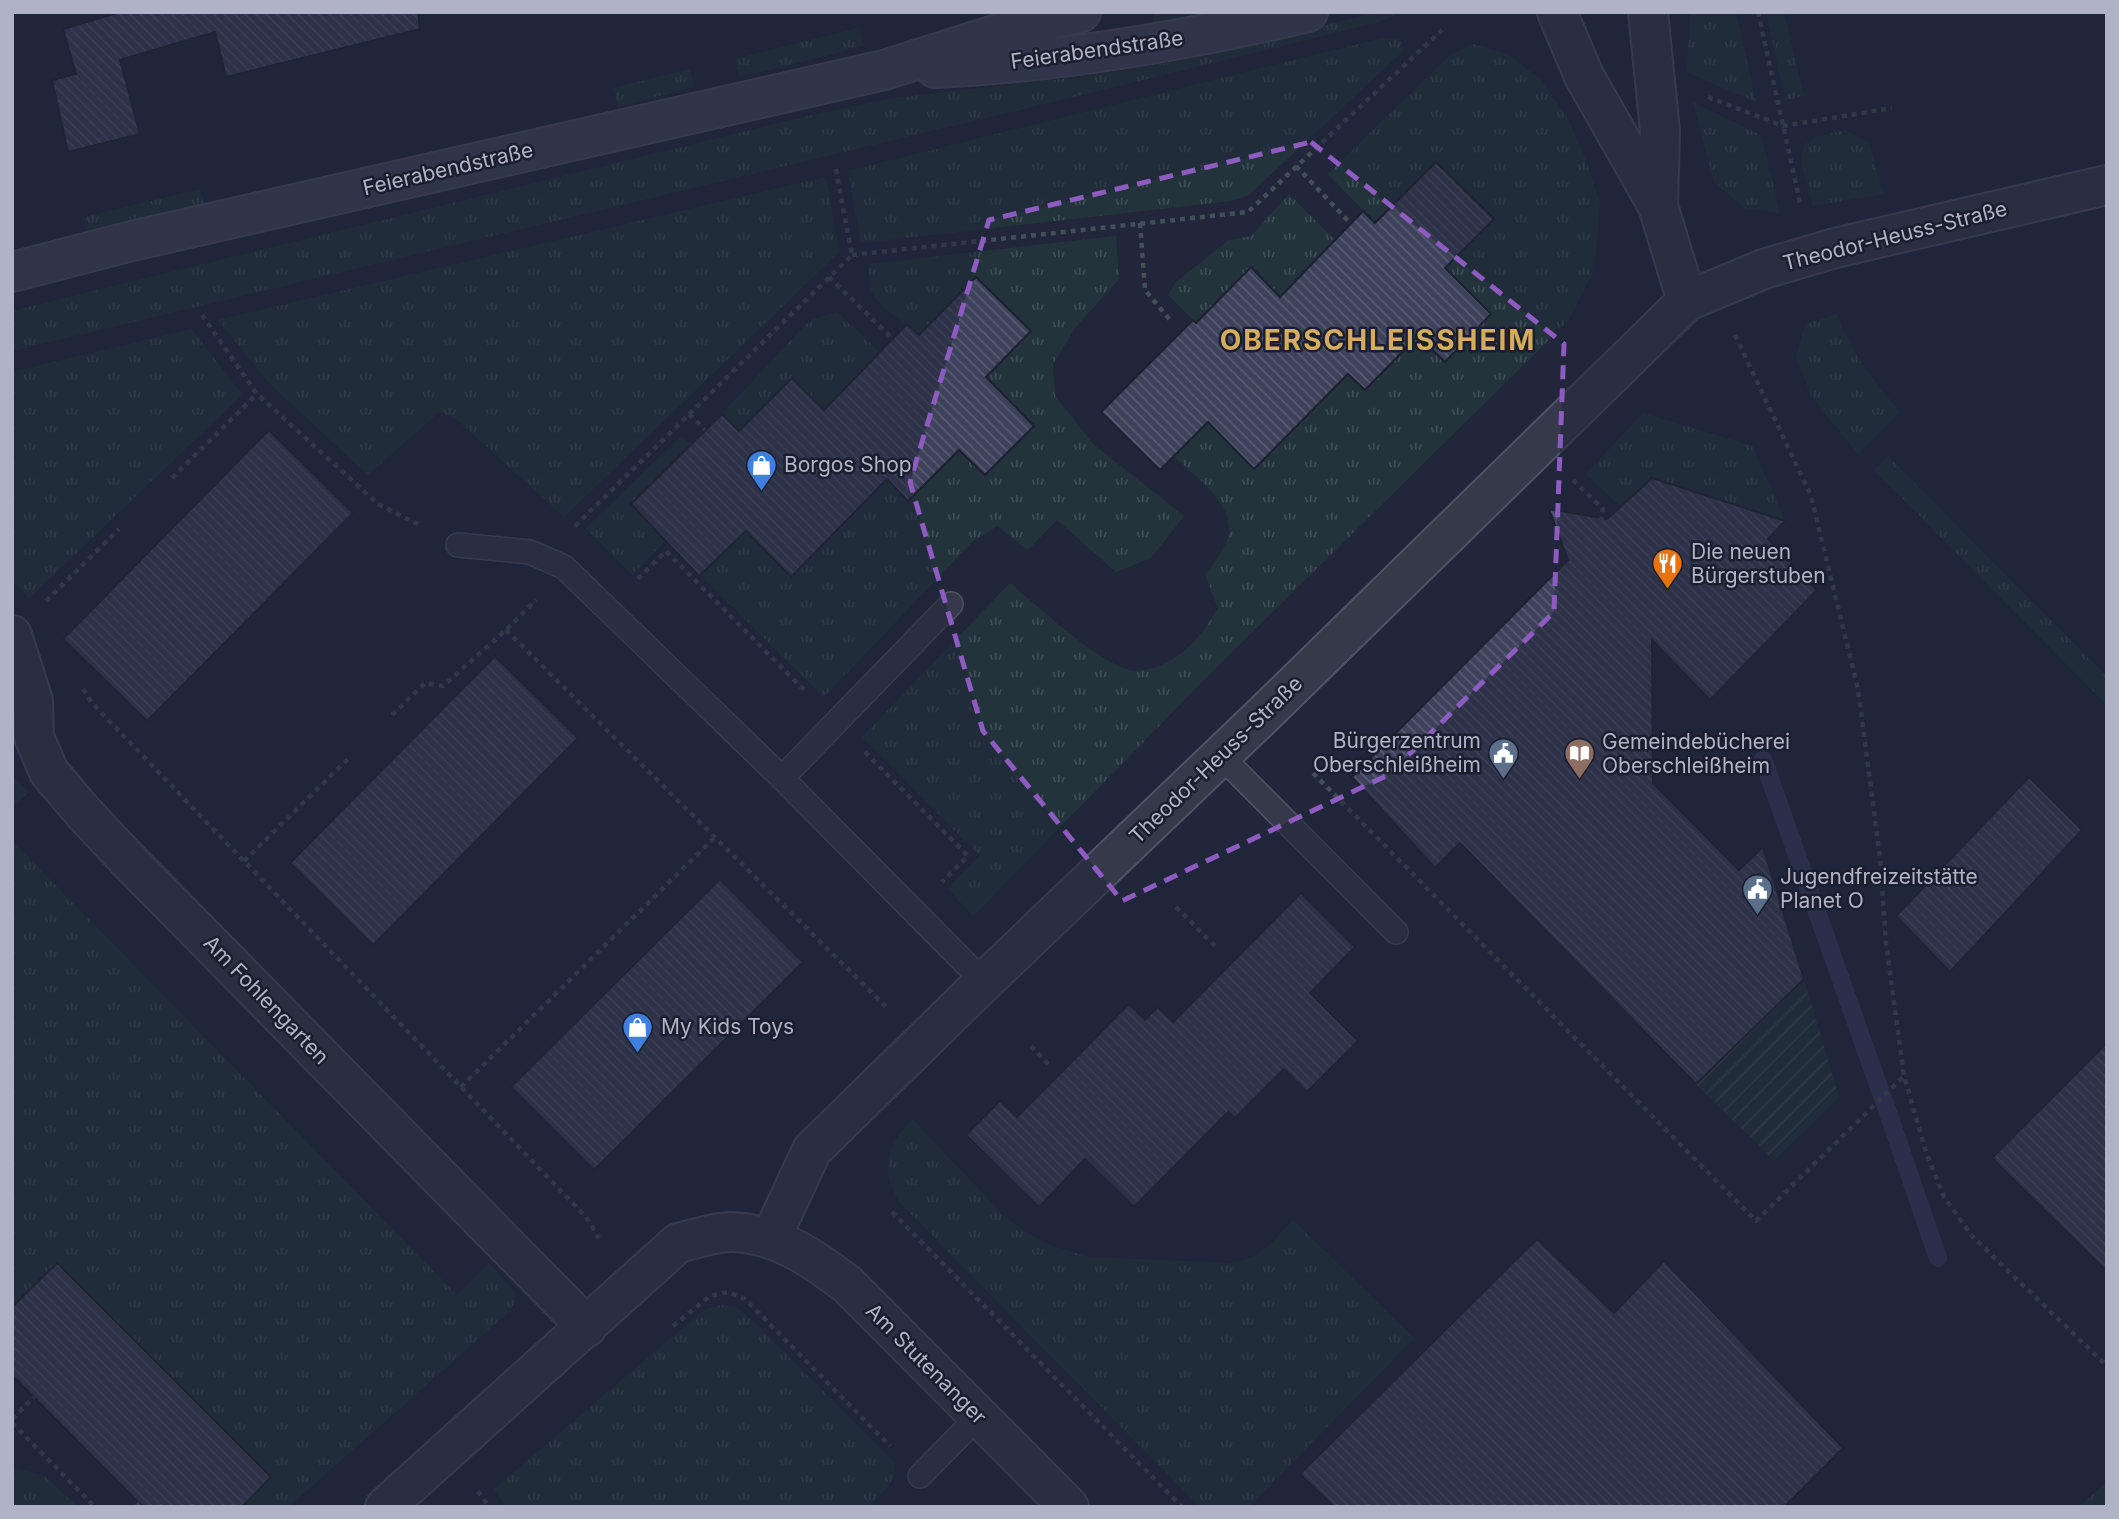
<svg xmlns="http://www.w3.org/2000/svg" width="2119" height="1519" viewBox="0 0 2119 1519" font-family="Inter,sans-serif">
  <defs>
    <pattern id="grass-tufts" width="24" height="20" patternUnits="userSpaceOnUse" patternTransform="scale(1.75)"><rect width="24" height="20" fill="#23333b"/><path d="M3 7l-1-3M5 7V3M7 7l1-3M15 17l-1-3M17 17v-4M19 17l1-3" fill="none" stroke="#404e56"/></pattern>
    <pattern id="garden-furrows" width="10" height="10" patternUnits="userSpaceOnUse" patternTransform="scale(1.75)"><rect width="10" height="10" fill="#23333b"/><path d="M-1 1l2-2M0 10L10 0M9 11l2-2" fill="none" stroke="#404e56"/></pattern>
    <pattern id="building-back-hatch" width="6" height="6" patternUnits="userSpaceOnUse" patternTransform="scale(1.75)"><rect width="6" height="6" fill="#3d425a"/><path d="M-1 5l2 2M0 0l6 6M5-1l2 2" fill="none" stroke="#565b70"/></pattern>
  </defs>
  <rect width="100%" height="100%" fill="#21263a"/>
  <path fill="url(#grass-tufts)" d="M1154,12H1225L1159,26L1153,21Z
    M1379,12H1394V16L1378,22L1119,86L12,351V311L816,114L894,98L1104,74L1179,61Z
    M1690,12H1736L1756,102L1687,72Z
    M1766,12H1784L1804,96L1785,100Z
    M859,28L864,46L740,77L735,59Z
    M1383,38L1401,40L1404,50L1249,195L1231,201L861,243L848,171Z
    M1473,44L1507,54L1540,79L1568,119L1585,158L1600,204L1594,270L1568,321L1211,673L973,916L948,888L980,856L862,737L1010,583C1034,603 1107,672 1137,671C1175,668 1200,639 1218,608L1205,574C1214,563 1228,546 1229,531C1230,499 1194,476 1174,456L1208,422L1255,469L1304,419L1326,353L1365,390L1418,336L1445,362L1491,314L1445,268L1494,219L1436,162L1375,223L1328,174L1450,55Z
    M690,69L694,87L618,107L613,88Z
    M1693,102L1761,135L1780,213L1745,208L1714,182Z
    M1846,130L1869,143L1884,194L1813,206L1801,163L1804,145L1816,137Z
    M826,177L839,252L564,517L454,417L439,412L368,475L268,382L218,320Z
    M200,189L204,204L87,232L84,217Z
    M1289,194L1349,254L1294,310L1251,267L1196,323L1168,295L1176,282L1229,240L1251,236Z
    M1116,236L1119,279L1075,328L1053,364L1055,396L1094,445L1184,516L1151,558L1116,572L1057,520L1028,550L997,526L971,543L824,697L665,541L632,575L586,528L681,436L708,463L678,493L660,475L631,504L701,574L746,531L792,576L839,528L819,506L866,459L908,500L959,450L985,475L1034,426L986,377L1031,331L976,277L919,335C904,320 877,309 870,287C868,281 869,271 869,264Z
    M837,312L892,364L835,421L792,378L739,431L722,414L810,320Z
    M1837,314C1850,352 1874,381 1900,412L1858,454L1812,397L1796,358L1803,331L1809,323Z
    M192,329L242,395L29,598L12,580V372Z
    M1643,413L1752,446L1785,521L1652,478L1621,507L1586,474Z
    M1888,456L2107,677V705L1874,470Z
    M12,776L28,792L12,808Z
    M12,841L457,1295L489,1263L515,1293V1302L509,1312L288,1507H242L271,1477L57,1263L12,1307Z
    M912,1119L1005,1217L1026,1232L1053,1246L1088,1257L1231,1263C1262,1259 1273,1241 1293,1220L1414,1338L1249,1507H1200L902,1205C879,1171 885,1148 912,1119Z
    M722,1305L737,1308L754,1322L894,1462C897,1483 882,1493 868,1507H506L494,1489L704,1310Z
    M12,1468L43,1475L78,1507H12Z
    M2107,1482V1507H2079Z"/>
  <path fill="url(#garden-furrows)" d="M1804,979L1839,1097L1774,1161L1696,1084Z"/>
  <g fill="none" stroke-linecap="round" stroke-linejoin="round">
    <path stroke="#353d61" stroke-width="18" d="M1763,759L1882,1096
      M1883,1098L1938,1258"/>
  </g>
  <path fill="url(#building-back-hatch)" stroke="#1c2031" stroke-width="2" d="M120,12H418L420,29L226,77L215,32L120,60L140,134L68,152L52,80L76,74L63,29Z
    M1436,162L1494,219L1445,268L1491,314L1445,362L1418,336L1365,390L1348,374L1254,469L1208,422L1160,470L1101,412L1193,320L1196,323L1251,267L1280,297L1363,211L1375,223Z
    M976,277L1031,331L986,377L1034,426L985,475L959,450L908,501L887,479L791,577L746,531L699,576L631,504L722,414L739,431L792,378L824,410L907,324L919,335Z
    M269,430L353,513L147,721L63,639Z
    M1652,478L1785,521L1768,539L1817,590L1710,700L1652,640L1653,783L1739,870L1763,847L1804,979L1696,1084L1460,843L1435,868L1352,777L1568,560L1549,509L1607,519Z
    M495,656L578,738L373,945L290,863Z
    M2029,777L2082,830L1950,972L1896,916Z
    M720,879L803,962L594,1170L511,1087Z
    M1301,893L1355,947L1310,993L1358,1041L1307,1092L1284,1069L1235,1118L1228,1112L1134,1207L1085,1159L1039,1207L966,1135L1000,1101L1017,1117L1129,1004L1145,1020L1158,1007L1173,1022Z
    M2107,1043V1272L1992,1158Z
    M1537,1239L1614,1313L1664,1261L1843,1448L1784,1507H1334L1300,1474Z
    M57,1263L271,1477L242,1507H143L12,1375V1307Z"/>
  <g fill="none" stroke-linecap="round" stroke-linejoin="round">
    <defs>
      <path id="lane" d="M458,545L530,552L564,567L782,778L984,982
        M1221,756L1396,932
        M782,778L951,604
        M920,1476L978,1417"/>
      <path id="street" d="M1557,12L1584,76L1658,206L1687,301
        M1648,12L1660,131L1658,204
        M12,635L33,701L34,737L49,772L83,812L125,857L587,1327
        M771,1238L812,1150L984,982L1260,718L1687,301L1764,269L1835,248L2107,185
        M385,1507L678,1243C695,1239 715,1232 731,1232C777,1233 813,1258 848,1285L1069,1507"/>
      <path id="secondary" d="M935,68C1060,62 1185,41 1308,12
        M12,272L132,241L884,70L1020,27L1081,12"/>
    </defs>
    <use href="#lane" stroke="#505365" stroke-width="26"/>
    <use href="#street" stroke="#505365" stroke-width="42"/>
    <use href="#secondary" stroke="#505365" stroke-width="42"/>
    <path stroke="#415058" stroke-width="4.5" stroke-dasharray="5 5" stroke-linecap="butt" d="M1758,12L1801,207
      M1708,97L1783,126L1892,108
      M1296,166L1351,224
      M1140,223L1145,290L1170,320
      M852,255L1248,212L1442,30
      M829,277L893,339
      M202,315L257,394L378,504L423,527
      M1735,335L1811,496L1858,689L1880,858L1886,943L1904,1076L1926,1152L1944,1197L1972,1236L2107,1366
      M689,414L705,430
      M172,478L257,394
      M1573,480L1603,509L1600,530
      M575,526L852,255L835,165
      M638,579L666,551L807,693
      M46,601L119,529
      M506,630L888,1009
      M83,689L92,703L586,1217L599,1238
      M392,715L425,683L443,686L506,630L536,600
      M865,752L968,856L942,882
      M1313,773L1756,1221L1904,1076
      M244,861L348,759
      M1176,907L1217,948
      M1031,1046L1049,1065
      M461,1087L715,837
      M892,1212L1182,1507
      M673,1326L710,1296L728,1292L745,1299L890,1446
      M12,1419L34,1397
      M12,1423L95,1507
      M478,1491L489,1507
      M136,1507L140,1503"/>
    <use href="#lane" stroke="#35394a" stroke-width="23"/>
    <use href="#street" stroke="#35394a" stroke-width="38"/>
    <use href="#secondary" stroke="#43475d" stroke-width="38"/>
  </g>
  <path d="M0 0H2119V1519H0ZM1311,142L1564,344L1554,612L1388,775L1122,901L983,731L910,482L989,220Z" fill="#21263a" fill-opacity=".55" fill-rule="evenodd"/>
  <path fill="none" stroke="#8e5bc1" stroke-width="5" stroke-dasharray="14 9" stroke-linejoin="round" d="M1311,142L1564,344L1554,612L1388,775L1122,901L983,731L910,482L989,220Z"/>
  <defs>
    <symbol id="shop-pin" viewBox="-11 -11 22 30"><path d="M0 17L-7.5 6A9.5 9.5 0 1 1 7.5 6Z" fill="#3f7fe0" stroke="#1a1e2f"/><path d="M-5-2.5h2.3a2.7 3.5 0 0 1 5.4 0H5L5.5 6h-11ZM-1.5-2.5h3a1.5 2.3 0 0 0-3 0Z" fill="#fff"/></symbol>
    <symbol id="restaurant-pin" viewBox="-11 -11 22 30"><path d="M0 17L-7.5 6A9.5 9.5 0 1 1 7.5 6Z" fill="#e8710a" stroke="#1a1e2f"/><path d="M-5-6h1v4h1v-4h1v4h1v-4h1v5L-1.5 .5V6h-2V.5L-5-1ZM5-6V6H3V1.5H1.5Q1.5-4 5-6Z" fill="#fff"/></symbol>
    <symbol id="civic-pin" viewBox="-11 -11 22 30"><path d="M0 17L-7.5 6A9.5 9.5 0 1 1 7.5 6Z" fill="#5c6f8a" stroke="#1a1e2f"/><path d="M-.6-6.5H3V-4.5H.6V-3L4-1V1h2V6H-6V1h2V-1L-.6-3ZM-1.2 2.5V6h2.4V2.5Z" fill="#fff"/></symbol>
    <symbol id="library-pin" viewBox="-11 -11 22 30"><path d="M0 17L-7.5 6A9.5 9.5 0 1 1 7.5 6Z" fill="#8d6e63" stroke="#1a1e2f"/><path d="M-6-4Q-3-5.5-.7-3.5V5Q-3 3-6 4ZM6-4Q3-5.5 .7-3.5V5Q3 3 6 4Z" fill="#fff"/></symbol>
  </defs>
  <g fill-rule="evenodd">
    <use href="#shop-pin" x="744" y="448" width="35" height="47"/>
    <use href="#restaurant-pin" x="1650" y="546" width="35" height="47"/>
    <use href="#civic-pin" x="1486" y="736" width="35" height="47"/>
    <use href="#library-pin" x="1562" y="736" width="35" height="47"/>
    <use href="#civic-pin" x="1740" y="872" width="35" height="47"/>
    <use href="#shop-pin" x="620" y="1010" width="35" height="47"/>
  </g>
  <g text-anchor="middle" stroke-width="5" stroke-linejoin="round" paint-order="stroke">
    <g font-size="21" fill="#b0b3c6" stroke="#1a1e2f">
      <text transform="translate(1097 50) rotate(-8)" y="7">Feierabendstraße</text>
      <text transform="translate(448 169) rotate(-13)" y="7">Feierabendstraße</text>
      <text transform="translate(1895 236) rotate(-14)" y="7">Theodor-Heuss-Straße</text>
      <text transform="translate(1216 760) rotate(-44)" y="7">Theodor-Heuss-Straße</text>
      <text transform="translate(266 1000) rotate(46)" y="7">Am Fohlengarten</text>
      <text transform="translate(926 1364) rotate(45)" y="7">Am Stutenanger</text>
    </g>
    <g font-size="21" fill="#b0b3c6" stroke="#1a1e2f" text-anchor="start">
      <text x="784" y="472">Borgos Shop</text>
      <text x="1691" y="559">Die neuen<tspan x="1691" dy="24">Bürgerstuben</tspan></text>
      <text x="1481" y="748" text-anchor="end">Bürgerzentrum<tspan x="1481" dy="24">Oberschleißheim</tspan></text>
      <text x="1602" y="749">Gemeindebücherei<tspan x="1602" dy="24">Oberschleißheim</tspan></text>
      <text x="1780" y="884">Jugendfreizeitstätte<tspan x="1780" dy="24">Planet O</tspan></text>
      <text x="661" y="1034">My Kids Toys</text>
    </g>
    <g font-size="28" font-weight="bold" letter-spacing="2" fill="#d4ac5d" stroke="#1a1e2f">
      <text x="1378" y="350">OBERSCHLEISSHEIM</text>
    </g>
  </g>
  <rect width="2119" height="1519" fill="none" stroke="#b0b3c6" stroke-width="28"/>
</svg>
